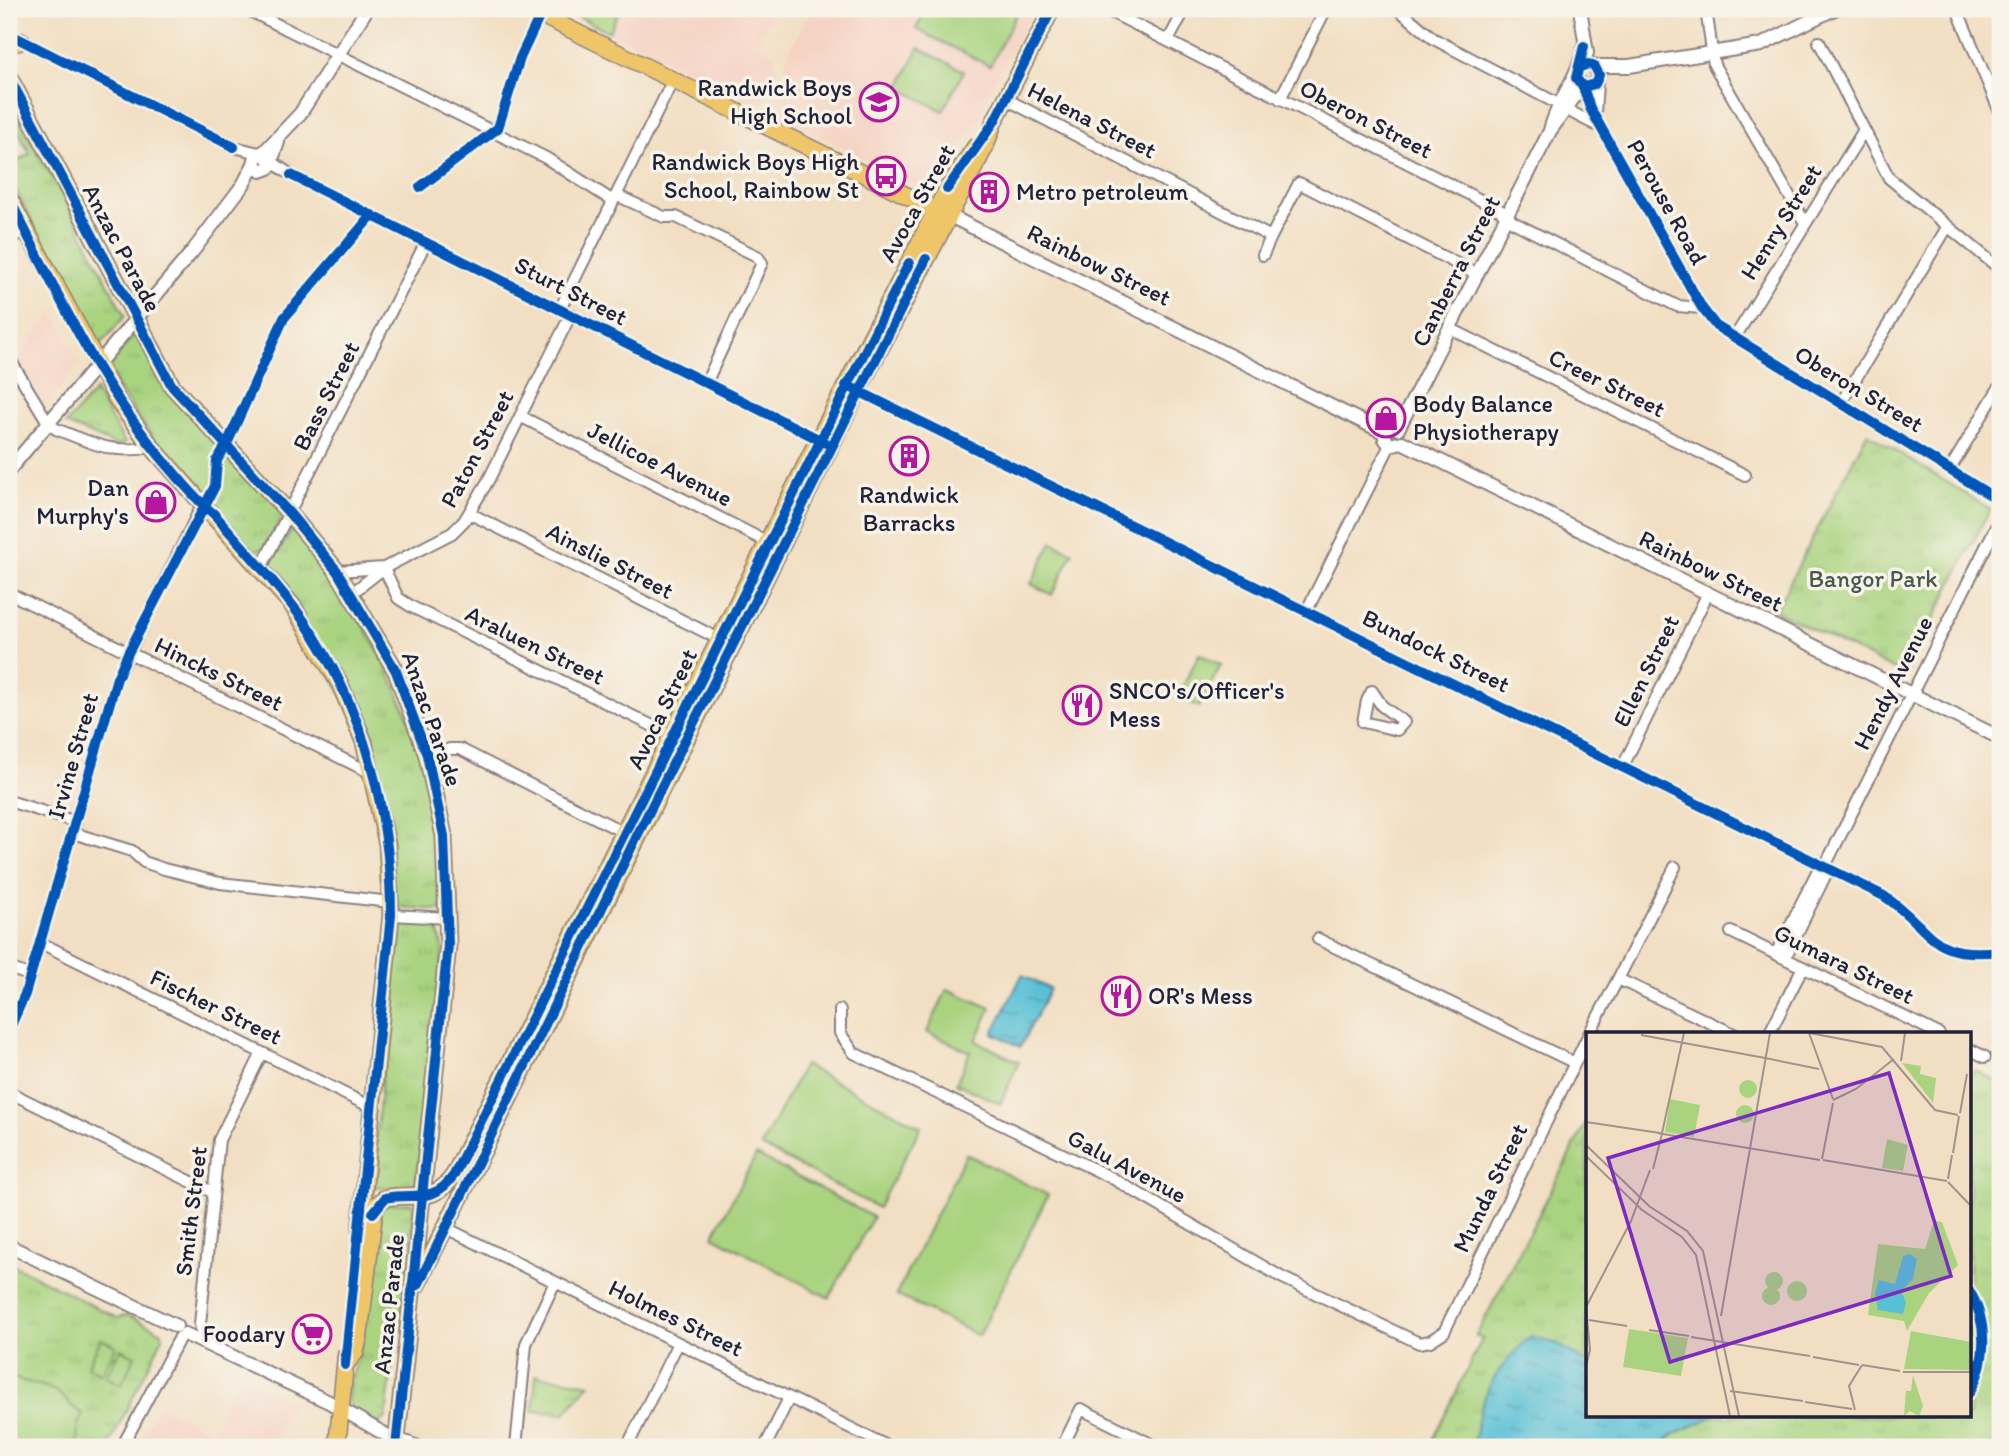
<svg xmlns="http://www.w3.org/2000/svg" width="2009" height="1456" viewBox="0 0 2009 1456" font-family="Itim,sans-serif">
  <defs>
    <pattern id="park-tufts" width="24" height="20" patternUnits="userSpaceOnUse" patternTransform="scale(1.75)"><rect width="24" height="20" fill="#a9d37f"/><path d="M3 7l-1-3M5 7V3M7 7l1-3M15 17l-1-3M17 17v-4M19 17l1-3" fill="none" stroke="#91b56f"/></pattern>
    <pattern id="water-ripples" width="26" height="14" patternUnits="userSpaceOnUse" patternTransform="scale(1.75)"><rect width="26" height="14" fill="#58c0d5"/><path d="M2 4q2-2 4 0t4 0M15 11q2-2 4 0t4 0" fill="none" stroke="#489cae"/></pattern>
  </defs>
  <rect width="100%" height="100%" fill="#f7f3e8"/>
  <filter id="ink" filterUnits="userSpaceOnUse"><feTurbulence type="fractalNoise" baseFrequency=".0143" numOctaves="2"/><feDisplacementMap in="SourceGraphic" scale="14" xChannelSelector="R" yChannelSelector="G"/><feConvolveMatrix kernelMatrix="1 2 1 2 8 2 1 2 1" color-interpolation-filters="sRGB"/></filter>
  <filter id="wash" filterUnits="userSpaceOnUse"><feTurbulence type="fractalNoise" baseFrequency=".00686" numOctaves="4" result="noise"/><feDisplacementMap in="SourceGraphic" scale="28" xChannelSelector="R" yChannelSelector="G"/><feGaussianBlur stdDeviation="1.57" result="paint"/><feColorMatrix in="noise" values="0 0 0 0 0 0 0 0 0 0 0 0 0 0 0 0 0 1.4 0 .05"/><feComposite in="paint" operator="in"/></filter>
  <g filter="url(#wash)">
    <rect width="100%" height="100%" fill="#f2dfc3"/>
    <path fill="#f5d2c2" d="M620,9H774L757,44L774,53L778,72L760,107L609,32Z
      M811,9H1034L986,97L981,118L931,189H923L768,111L787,73L785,59Z
      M53,311L81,363L46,407L17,360Z
      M239,1375L293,1402L272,1447H164L142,1436L159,1405L212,1432Z"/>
    <path fill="url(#park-tufts)" stroke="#667a5d" stroke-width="2" d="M562,9H620L609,32Z
      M9,100L42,163L52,175L125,316L96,350L9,176V160L11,164L30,154L9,114Z
      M133,336L138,337L284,514L265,548L253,551L157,444L108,374L107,367Z
      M95,391L125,443L118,446L66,424Z
      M1867,433L1990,509L1905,675L1775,611Z
      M291,531H298C366,614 415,707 435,813C441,844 440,878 442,910L396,907L365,735L272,572L270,565Z
      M396,922L437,924L443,950L415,1191L372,1186Z
      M1974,1070L1998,1082L2000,1078V1441L1988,1447L1430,1446L1482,1339L1476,1336L1587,1121V1416H1969V1081Z
      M411,1203L414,1208L401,1328L394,1345L386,1418L376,1424C369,1421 360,1419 355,1414C340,1403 354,1368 359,1354L375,1222L384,1204Z
      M9,1263L117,1318L128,1315L162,1332L163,1337L108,1447H9Z
      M536,1375L590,1384L564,1414L533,1411Z"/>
    <path fill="#a9d37f" stroke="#667a5d" stroke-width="2" d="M926,9H1019L990,66L916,29Z
      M919,48L964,71L943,111L899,88Z
      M1052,542L1073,552L1052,595L1031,584Z
      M1199,654L1221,665L1199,707L1178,696Z
      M947,989L991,1008L976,1041L1019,1062L1000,1104L956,1083L970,1052L927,1032Z
      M804,1065L921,1127L878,1208L761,1146Z
      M966,1154L1048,1195L979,1336L896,1295Z
      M756,1155L873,1217L829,1298L713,1236Z
      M101,1339L116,1346L102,1374L87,1367Z
      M120,1349L135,1356L121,1385L106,1377Z
      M9,1376C25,1384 47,1383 62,1396C70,1403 72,1408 83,1414L77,1426L78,1447H9Z"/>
    <path fill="url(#water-ripples)" stroke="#3d7188" stroke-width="2" d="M1022,975L1050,989L1020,1047L993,1033Z
      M1531,1336L1558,1344L1587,1363V1416H1714L1673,1435L1660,1447H1473C1481,1391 1491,1375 1531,1336Z"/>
  </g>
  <g filter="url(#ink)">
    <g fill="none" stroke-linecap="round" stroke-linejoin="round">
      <defs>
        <path id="minor" d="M246,9L546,158L613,201
          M1105,9L1500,210L1513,222L1677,306L1702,308
          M1398,9L1434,39L1558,104
          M1706,9L1714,65L1805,223
          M1957,9L2000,112
          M9,34L234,147L259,153
          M1168,41L1185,9
          M1819,42L1889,178L2000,269
          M1583,87L1590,108L1702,308L1716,326L2000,501
          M1006,99L1271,237L1299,183L1477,274
          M1280,99L1326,9
          M1567,110L1600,127
          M1595,113L1597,83
          M271,161L291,175L822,441
          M420,187L498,128L520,58
          M616,195L664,217H676L757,256L762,263L706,383
          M9,244L23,226
          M1263,255L1271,237
          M560,309L673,80
          M1449,328L1745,475
          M1735,337L1864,130
          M9,358L49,424L56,429C92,443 112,455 152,447
          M852,388L1884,896C1936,932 1928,959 2000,951
          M1841,403L1948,226
          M520,416L773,545
          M226,446L284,318L372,215
          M1950,469L2000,386
          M469,513L723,641
          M261,568L426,242
          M384,568L398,598L412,607L675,737
          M337,571L384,568
          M9,593L373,774
          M352,593L384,568L452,533L464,521L488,481L571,314
          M1306,612L1390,445
          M1372,691L1382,706L1404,722L1397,730L1363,722L1367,701Z
          M427,755L450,749H460L627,834
          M1623,766L1707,595
          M9,801L76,822
          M73,833L132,851L144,862L164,869L220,883L391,902
          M1825,866L2000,519
          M391,915L449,918
          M1731,932L1939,1034
          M1318,939L1575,1063
          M41,943L373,1108
          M1776,954L1821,864
          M1785,958L1829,868
          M9,968L31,976
          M1618,979L1675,867
          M840,1010V1033L854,1053L1112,1178L1281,1277L1419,1343L1430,1341L1444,1332L1587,1038
          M9,1030L25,994L117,678L202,505
          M1589,1034L1618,979L1734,1034
          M1769,1034L1803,967
          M1969,1049L1985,1057
          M9,1092L212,1192
          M444,1227L889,1447
          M203,1340L200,1324L219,1140L262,1053
          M122,1447L180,1337
          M516,1447L526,1344L555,1282
          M627,1447L678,1343
          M765,1447L789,1398
          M1062,1447L1081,1409L1157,1447"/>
        <path id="tertiary" d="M1580,9L1587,53
          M1594,66H1629L1761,45L1834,9
          M1575,76L1583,87L1595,84L1599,73L1591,64
          M1550,131L1582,86
          M263,153L300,114L367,9
          M271,160L261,153L256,156L254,164L261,171L269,168L278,142
          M944,213L1385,433
          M1398,429L1550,131C1557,100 1579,77 1584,46
          M1385,433V439L1390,445L1402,442
          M1402,442L2000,738
          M9,470L192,252L243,185L254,164
          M9,1246L176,1326
          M185,1334L329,1402L388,1436L418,1447"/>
        <path id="primary" d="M529,9L936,210
          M9,45L22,41
          M9,77L172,386L290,514L337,571L396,671L427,755L444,836L448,945L396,1447
          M9,198L119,403L152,447L293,606L340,684L364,742L387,844L391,915L360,1232
          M417,1285L858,391L985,147L994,122L1052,9
          M345,1365L355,1353L359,1338L375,1206L385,1198C414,1192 433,1205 454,1175L814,448L947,189L975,147
          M337,1447L346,1355"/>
      </defs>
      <use href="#minor" stroke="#8a807f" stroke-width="14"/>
      <use href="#tertiary" stroke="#8a807f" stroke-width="16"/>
      <use href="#primary" stroke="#8a807f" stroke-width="19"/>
      <use href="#minor" stroke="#fff" stroke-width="10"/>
      <use href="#tertiary" stroke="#fff" stroke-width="12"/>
      <use href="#primary" stroke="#eec569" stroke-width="16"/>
      <defs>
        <path id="cycleway" d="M9,34L234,147
          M1580,67L1588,64L1595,67L1599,75L1595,84L1583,87L1576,78L1584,46
          M9,77L172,386L290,514L337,571L396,671L427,755L444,836L448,945L396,1447
          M1583,87L1590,108L1702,308L1716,326L2000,501
          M291,175L828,444
          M420,187L498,128L520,58L543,9
          M947,189L994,122L1052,9
          M9,198C56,291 100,388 170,468C184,484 197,501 214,514C244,549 277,583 304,621C363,706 391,811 391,915L345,1365
          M846,385L1884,896C1936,932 1928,959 2000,951
          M9,1030L25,994L117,678L128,653L215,486L217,460L226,446L284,318L372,215
          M373,1213L385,1198C414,1192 433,1205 454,1175L909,263
          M418,1285L636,838L926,259
          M1969,1290C1988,1322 1988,1361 1969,1393"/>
      </defs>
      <use href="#cycleway" stroke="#f7f3e8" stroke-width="15"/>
      <use href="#cycleway" stroke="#0057b8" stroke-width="10"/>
    </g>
  </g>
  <defs>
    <symbol id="school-ring" viewBox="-11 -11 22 22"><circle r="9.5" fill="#f7f3e8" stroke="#b5179e" stroke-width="1.5"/><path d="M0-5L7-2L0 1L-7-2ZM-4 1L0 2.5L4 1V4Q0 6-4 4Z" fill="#b5179e"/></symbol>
    <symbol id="bus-ring" viewBox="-11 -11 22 22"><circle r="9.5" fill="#f7f3e8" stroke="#b5179e" stroke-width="1.5"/><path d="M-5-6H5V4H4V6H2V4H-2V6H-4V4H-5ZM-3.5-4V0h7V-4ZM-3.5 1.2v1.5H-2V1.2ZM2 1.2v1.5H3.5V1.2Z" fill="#b5179e"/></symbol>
    <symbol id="building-ring" viewBox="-11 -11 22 22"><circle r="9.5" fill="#f7f3e8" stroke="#b5179e" stroke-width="1.5"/><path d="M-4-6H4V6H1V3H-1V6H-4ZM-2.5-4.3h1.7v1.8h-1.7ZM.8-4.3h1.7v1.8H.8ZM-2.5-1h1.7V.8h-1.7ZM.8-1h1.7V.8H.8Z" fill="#b5179e"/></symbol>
    <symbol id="shop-ring" viewBox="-11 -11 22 22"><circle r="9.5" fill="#f7f3e8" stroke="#b5179e" stroke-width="1.5"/><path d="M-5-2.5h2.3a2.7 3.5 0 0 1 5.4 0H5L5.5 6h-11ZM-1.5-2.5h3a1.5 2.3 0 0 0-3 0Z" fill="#b5179e"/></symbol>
    <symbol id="restaurant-ring" viewBox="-11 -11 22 22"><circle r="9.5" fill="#f7f3e8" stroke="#b5179e" stroke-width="1.5"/><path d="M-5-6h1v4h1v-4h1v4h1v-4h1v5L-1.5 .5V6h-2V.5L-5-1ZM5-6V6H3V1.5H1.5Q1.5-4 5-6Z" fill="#b5179e"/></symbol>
    <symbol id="supermarket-ring" viewBox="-11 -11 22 22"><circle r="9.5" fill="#f7f3e8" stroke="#b5179e" stroke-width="1.5"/><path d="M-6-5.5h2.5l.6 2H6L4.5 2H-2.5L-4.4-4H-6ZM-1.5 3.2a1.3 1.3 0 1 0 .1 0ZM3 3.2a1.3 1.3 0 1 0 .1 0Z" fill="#b5179e"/></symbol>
  </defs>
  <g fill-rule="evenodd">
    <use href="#school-ring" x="857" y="80" width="44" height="44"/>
    <use href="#bus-ring" x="864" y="154" width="44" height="44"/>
    <use href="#building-ring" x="967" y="170" width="44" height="44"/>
    <use href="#shop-ring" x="1364" y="396" width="44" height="44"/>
    <use href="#building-ring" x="887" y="434" width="44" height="44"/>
    <use href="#shop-ring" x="134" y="480" width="44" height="44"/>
    <use href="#restaurant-ring" x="1060" y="683" width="44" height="44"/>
    <use href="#restaurant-ring" x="1099" y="974" width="44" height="44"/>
    <use href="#supermarket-ring" x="290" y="1312" width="44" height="44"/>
  </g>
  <g text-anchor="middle" stroke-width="7" stroke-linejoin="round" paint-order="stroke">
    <g font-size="24" fill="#22223b" stroke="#f7f3e8" text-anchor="end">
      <text x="852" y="96">Randwick Boys<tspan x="852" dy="28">High School</tspan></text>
      <text x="859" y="170">Randwick Boys High<tspan x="859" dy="28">School, Rainbow St</tspan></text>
      <text x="1016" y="200" text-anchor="start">Metro petroleum</text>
      <text x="1413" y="412" text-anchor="start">Body Balance<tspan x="1413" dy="28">Physiotherapy</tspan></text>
      <text x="129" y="496">Dan<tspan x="129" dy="28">Murphy's</tspan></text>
      <text x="909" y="503" text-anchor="middle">Randwick<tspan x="909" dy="28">Barracks</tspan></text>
      <text x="1109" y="699" text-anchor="start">SNCO's/Officer's<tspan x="1109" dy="28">Mess</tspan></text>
      <text x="1148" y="1004" text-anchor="start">OR's Mess</text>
      <text x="285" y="1342">Foodary</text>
    </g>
    <g font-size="24" fill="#22223b" stroke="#f7f3e8">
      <text transform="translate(1366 119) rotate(27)" y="8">Oberon Street</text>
      <text transform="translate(1092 120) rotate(27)" y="8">Helena Street</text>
      <text transform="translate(1667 202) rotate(61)" y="8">Perouse Road</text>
      <text transform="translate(917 203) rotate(-61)" y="8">Avoca Street</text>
      <text transform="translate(1781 222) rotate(-58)" y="8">Henry Street</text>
      <text transform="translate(122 248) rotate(62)" y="8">Anzac Parade</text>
      <text transform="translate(1099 265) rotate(26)" y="8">Rainbow Street</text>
      <text transform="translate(1456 271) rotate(-63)" y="8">Canberra Street</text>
      <text transform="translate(571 291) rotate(27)" y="8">Sturt Street</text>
      <text transform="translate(1607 383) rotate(26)" y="8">Creer Street</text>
      <text transform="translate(1859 389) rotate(31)" y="8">Oberon Street</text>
      <text transform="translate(326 396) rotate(-63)" y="8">Bass Street</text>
      <text transform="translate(477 449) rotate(-62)" y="8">Paton Street</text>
      <text transform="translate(660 464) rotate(27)" y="8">Jellicoe Avenue</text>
      <text transform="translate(610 561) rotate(27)" y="8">Ainslie Street</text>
      <text transform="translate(1711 571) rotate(26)" y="8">Rainbow Street</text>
      <text transform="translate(535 645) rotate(26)" y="8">Araluen Street</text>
      <text transform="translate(1436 651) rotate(26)" y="8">Bundock Street</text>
      <text transform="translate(1646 671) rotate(-64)" y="8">Ellen Street</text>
      <text transform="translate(219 674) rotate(26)" y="8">Hincks Street</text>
      <text transform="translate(1893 683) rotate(-63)" y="8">Hendy Avenue</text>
      <text transform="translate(662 709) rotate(-64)" y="8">Avoca Street</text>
      <text transform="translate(432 719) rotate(71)" y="8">Anzac Parade</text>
      <text transform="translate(73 756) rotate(-74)" y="8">Irvine Street</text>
      <text transform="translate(1844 964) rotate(26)" y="8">Gumara Street</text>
      <text transform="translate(216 1007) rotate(26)" y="8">Fischer Street</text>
      <text transform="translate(1127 1166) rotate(28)" y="8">Galu Avenue</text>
      <text transform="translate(1490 1188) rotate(-64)" y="8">Munda Street</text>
      <text transform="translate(191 1211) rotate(-83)" y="8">Smith Street</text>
      <text transform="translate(389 1304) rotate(-84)" y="8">Anzac Parade</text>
      <text transform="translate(676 1318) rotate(26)" y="8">Holmes Street</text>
    </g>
    <g font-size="24" fill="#4a574f" stroke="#f7f3e8">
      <text x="1873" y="587">Bangor Park</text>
    </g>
  </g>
  <g transform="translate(1586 1032)">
    <rect width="385" height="385" fill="#f2dfc3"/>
    <path d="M316,31L335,34L334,42L350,46L347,71ZM84,67L114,73L108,105L79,100ZM301,107L322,113L317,139L296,136ZM348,189L356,190L372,233L343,261L321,299L318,289L282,283L292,212L339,217ZM43,297L102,306L95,344L37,335ZM325,299L385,310V338L318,337ZM327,343L337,374L333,384L324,379L318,384L320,359H325Z" fill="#a9d37f"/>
    <path d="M153 57a9 9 0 1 1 18 0a9 9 0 1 1-18 0ZM150 82a9 9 0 1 1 18 0a9 9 0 1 1-18 0ZM179 249a9 9 0 1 1 18 0a9 9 0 1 1-18 0ZM201 259a10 10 0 1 1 20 0a10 10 0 1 1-20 0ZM176 264a9 9 0 1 1 18 0a9 9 0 1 1-18 0ZM56,308L78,310L74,332L46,329L47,324L53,325ZM353 324a10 10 0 1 1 20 0a10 10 0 1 1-20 0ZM77 328a9 9 0 1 1 18 0a9 9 0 1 1-18 0Z" fill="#a9d37f"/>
    <path d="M324,222L331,227L327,247L315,259L320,270L317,282L292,278L289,261L293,248L309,252L317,224Z" fill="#58c0d5"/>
    <path fill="none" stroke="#9f938d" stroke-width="2" d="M223,1L247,67M224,1L296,15L349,78L372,83M55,3L179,26M179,26L233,37M315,29L319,1M247,68L270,57L308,27M374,81L381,42M0,90L74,101M71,101L162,116M76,101L98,1M0,113L63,174L101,199L117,219L153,384M162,116L234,128M367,121L373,84M0,124L56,178L96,205L110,223L144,384M236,127L247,71M237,128L361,149M67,137L76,102M362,147L366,123M362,150L385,174M0,275L45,189L64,138M0,275L4,318L0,334M135,284L184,1M3,288L41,294M63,298L103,304M105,305L224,324M227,325L273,333M276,333L314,339M317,340H385M144,359L217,369M219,370L266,377M269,378L263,354L276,333"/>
    <path fill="#7b2cbf" fill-opacity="0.15" stroke="#7b2cbf" stroke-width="3.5" d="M303,41L365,244L84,330L22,126Z"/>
    <rect width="385" height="385" fill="none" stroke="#22223b" stroke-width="3.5"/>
  </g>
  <rect width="2009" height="1456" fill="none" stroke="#f7f3e8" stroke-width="35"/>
</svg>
